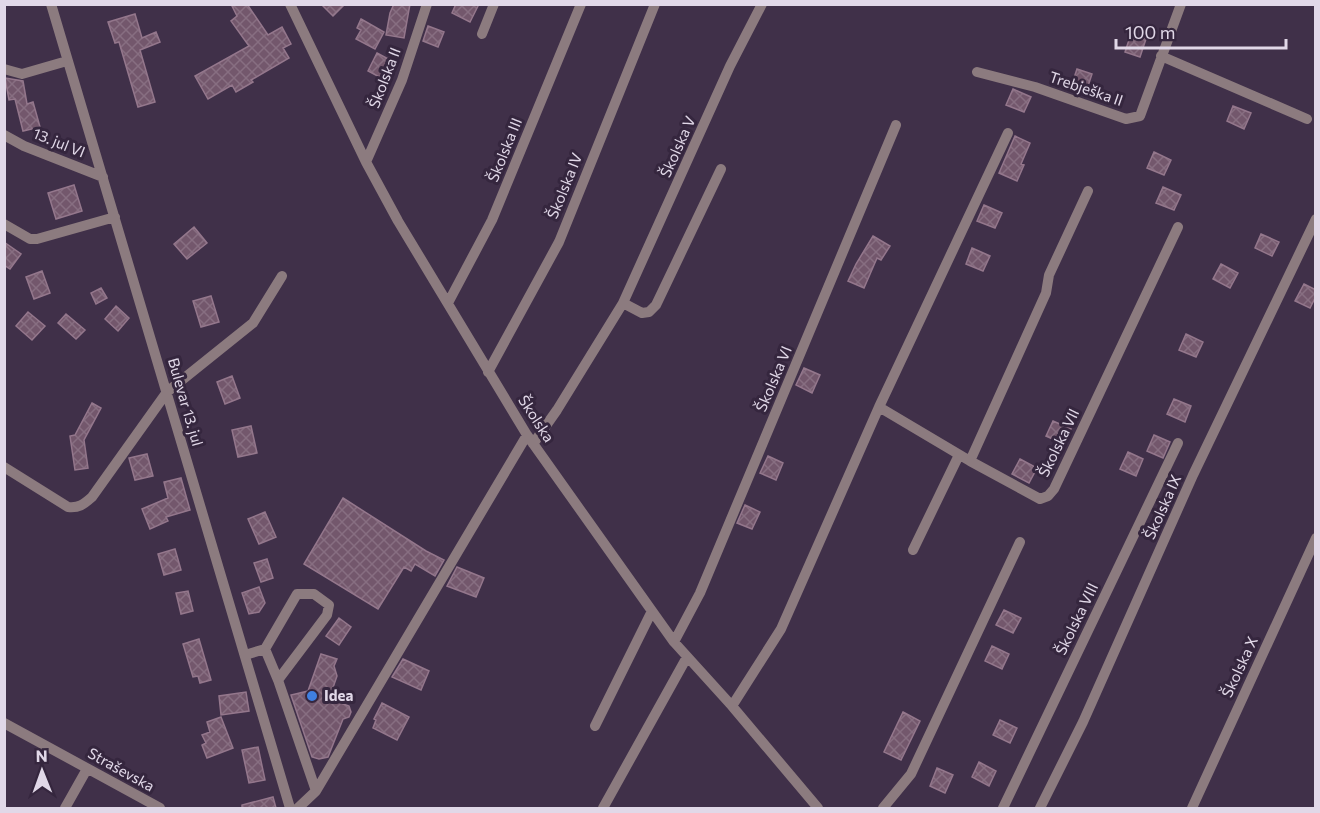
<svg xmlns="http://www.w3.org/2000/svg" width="1320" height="813" viewBox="0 0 1320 813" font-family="Commissioner,sans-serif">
  <defs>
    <pattern id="building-cross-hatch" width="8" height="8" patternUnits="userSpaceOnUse" patternTransform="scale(1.5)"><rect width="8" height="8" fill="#73576c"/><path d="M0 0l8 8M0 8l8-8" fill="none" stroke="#876e81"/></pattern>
  </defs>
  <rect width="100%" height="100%" fill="#403049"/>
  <path fill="url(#building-cross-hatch)" stroke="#94778c" stroke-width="1.5" d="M231,4H247L268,35L282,27L291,44L283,48L289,58L251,80L253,82L236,92L232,85L208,99L195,76L249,46L231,21L237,16Z
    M321,4H345L333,16Z
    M394,4H410L404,38L386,35L390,13Z
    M456,4H479L470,22L452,13Z
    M135,14L142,38L156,32L160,42L140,50L155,102L138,107L119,42L115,43L108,22Z
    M361,19L384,32L375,49L356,39L361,30L357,28Z
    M428,26L444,32L438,47L423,41Z
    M1131,34L1146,39L1140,57L1125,52Z
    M377,53L394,62L385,80L368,71Z
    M1077,69L1092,74L1086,92L1071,87Z
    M5,78L23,81L27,104L33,102L40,127L23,131L15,99L9,100Z
    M1013,89L1031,97L1024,112L1006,105Z
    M1233,106L1251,113L1244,129L1227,121Z
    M1015,136L1030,143L1021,164L1024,165L1017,181L999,173Z
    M1154,152L1171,160L1164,175L1147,168Z
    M74,185L82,211L56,219L48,193Z
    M1163,187L1181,195L1174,210L1156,203Z
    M984,205L1002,213L995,228L977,221Z
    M194,227L207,243L187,259L174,244Z
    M1261,234L1279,242L1272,256L1255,248Z
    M873,236L890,246L881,260L877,258L864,288L848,281L856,264Z
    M4,242L21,254L10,269L4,265Z
    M972,248L990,256L983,271L966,264Z
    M1221,264L1238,273L1230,288L1213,279Z
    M42,271L50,293L34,299L26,277Z
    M1304,284L1316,290V296L1310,308L1295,301Z
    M101,288L107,298L96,304L91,293Z
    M211,296L219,322L201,327L193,301Z
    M116,306L129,318L118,331L105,319Z
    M28,312L45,326L32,340L16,326Z
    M66,314L85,330L76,339L58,323Z
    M1186,334L1203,342L1196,357L1179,350Z
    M804,368L820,375L812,393L796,385Z
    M232,376L240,398L225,404L217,382Z
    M1174,399L1191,406L1185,422L1167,414Z
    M92,403L101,408L84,440L88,468L75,470L70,436L75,435Z
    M1053,421L1071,429L1064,444L1046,436Z
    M251,426L257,453L238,457L232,430Z
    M1154,435L1170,442L1163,458L1147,451Z
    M1128,452L1143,459L1136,476L1120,469Z
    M147,454L153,476L135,480L129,458Z
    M768,456L783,463L776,480L760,473Z
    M1020,459L1037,468L1029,483L1012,474Z
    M181,478L190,510L166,517L168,521L150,529L142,509L168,498L164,482Z
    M343,498L426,551L444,560L435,576L415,564L411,571L404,567L378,609L304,564Z
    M745,505L760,512L752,529L737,523Z
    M265,512L276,537L259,544L248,519Z
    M175,549L181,570L164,575L158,554Z
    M267,559L273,578L261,582L254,563Z
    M457,567L484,578L476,597L447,586Z
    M259,587L265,603L259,612L249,614L242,593Z
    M188,591L193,611L181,614L176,593Z
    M1004,610L1021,618L1013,633L996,625Z
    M339,618L351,627L339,645L326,636Z
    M199,639L211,680L200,683L198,676L193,677L183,644Z
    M992,646L1009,654L1002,669L985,661Z
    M321,654L337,659L334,666L337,676L329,699L349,706L351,712L349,717L343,719L328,757L319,759L312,757L291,695L308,691Z
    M403,659L429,671L421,690L392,677Z
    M246,692L249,711L221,715L219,696Z
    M382,703L409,717L397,740L373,728L376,720L374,719Z
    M903,712L920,721L901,760L884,752Z
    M221,717L233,748L207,758L202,745L206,743L202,735L210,732L207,722Z
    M1000,720L1017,728L1010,743L993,735Z
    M258,747L265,780L249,783L242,750Z
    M979,762L996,771L989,786L972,777Z
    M937,768L953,775L945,793L930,786Z
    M273,797L276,808H242V805Z"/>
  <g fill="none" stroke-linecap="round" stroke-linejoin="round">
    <path stroke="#8c7b7f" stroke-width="10" d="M51,4L290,808
      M290,4L366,162L398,221L527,435L674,642L732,706L818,808
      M482,34L494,4
      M1161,56L1307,119
      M4,69L22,74L67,61
      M977,72L1035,87L1126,119L1140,116L1181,4
      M4,135L24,146L103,177
      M366,162L402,80L427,4
      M4,224L30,239H37L115,217
      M448,303L492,220L581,4
      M623,303L730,66L762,4
      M488,372L559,242L655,4
      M879,407L970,461L1040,499L1048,496L1054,489L1178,227
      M533,444L557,410L623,303L642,313L649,312L656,305L721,169
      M970,461L1046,293L1049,275L1088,191
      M4,467L68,507C79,508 83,505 92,497L167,392L253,323L282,276
      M913,550L959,455
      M674,642L700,593L896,125
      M265,649L297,594H314L329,605L327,615L278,680
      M245,655L265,649L278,680L316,791
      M732,706L781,629L879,407L1008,133
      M4,723L160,808
      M595,726L652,611
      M65,808L87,769
      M298,808L316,791L527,435
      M603,808L687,657
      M883,808L911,774L1020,542
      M1003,808L1178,443
      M1040,808L1083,722L1193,475L1316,219
      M1192,808L1316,538"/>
  </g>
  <circle fill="#3f7fe0" stroke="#35263e" stroke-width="2" cx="312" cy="696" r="6"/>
  <g text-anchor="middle" stroke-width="6" stroke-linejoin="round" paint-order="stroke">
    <g font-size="15" fill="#e1d8e8" stroke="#35263e">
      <text transform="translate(385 78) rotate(-69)" y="5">Školska II</text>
      <text transform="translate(1086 89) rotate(19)" y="5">Trebješka II</text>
      <text transform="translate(59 143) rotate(22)" y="5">13. jul VI</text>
      <text transform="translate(678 147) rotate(-66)" y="5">Školska V</text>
      <text transform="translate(505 150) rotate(-68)" y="5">Školska III</text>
      <text transform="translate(565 186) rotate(-68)" y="5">Školska IV</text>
      <text transform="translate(774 379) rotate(-67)" y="5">Školska VI</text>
      <text transform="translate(185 402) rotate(74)" y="5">Bulevar 13. jul</text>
      <text transform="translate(536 419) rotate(57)" y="5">Školska</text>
      <text transform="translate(1059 443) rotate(-64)" y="5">Školska VII</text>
      <text transform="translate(1163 507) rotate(-66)" y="5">Školska IX</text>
      <text transform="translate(1077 619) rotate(-64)" y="5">Školska VIII</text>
      <text transform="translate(1240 667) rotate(-65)" y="5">Školska X</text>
      <text transform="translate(121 770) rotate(29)" y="5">Straševska</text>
    </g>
    <g font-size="15" font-weight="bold" fill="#e1d8e8" stroke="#35263e" text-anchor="start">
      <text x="324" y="701">Idea</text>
    </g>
  </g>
  <rect width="1320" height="813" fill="none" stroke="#e1d8e8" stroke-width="12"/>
  <g transform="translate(42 771) rotate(359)" stroke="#35263e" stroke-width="4.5" paint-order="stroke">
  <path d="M0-4.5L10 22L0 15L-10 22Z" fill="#e1d8e8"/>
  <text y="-9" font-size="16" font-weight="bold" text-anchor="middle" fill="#e1d8e8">N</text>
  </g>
  <path d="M1116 39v9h170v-9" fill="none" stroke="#e1d8e8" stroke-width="3"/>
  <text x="1125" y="39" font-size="18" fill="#e1d8e8" stroke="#35263e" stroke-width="4.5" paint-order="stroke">100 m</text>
</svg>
